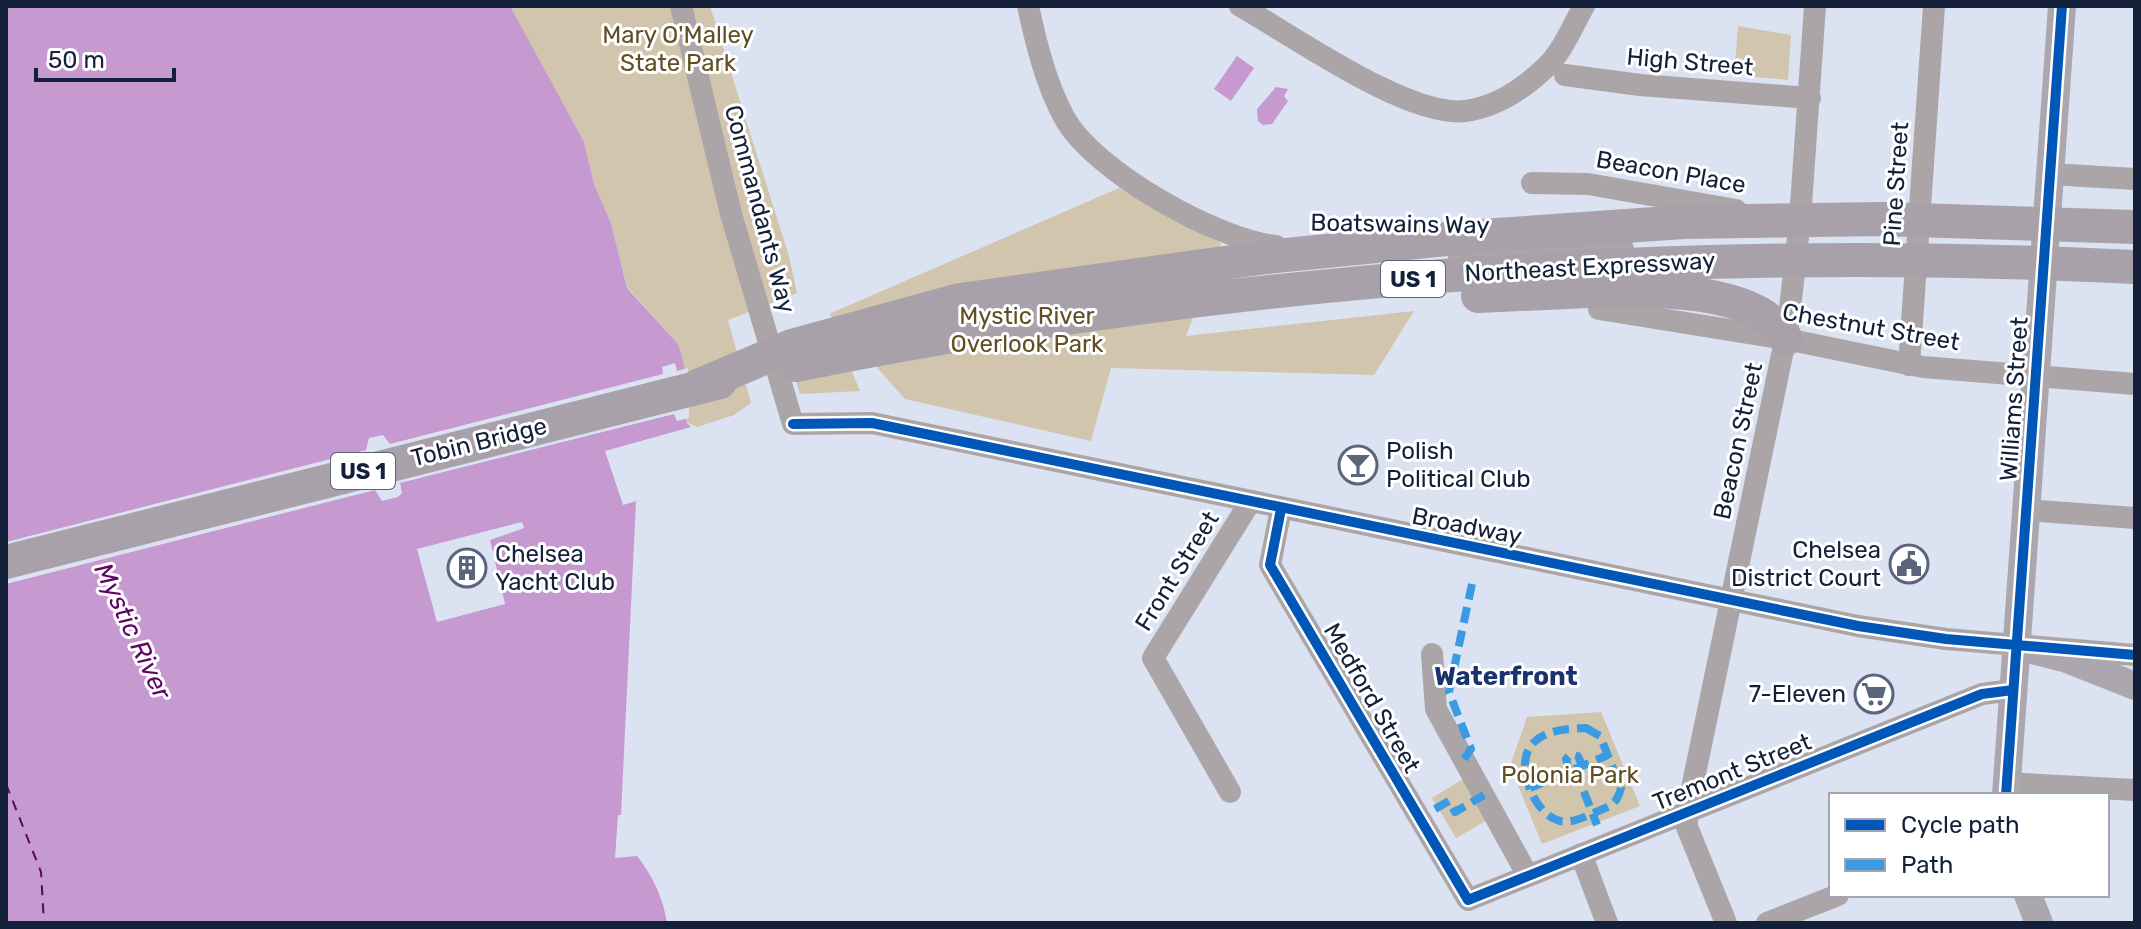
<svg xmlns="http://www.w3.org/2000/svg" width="2141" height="929" viewBox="0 0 2141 929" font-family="Rubik,sans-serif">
  <rect width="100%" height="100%" fill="#dbe2f2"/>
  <path fill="#d2c5ad" d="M509,6H710L789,256L797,293L728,320L751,403L734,415L697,427L686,422L684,363L678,344L627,287L611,223L594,184L584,142Z
    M1738,26L1791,35L1788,80L1734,75Z
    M1119,188L1221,243L1186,336L1414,311L1374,375L1111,368L1091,441L905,399L829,314Z
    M832,323L860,391L800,394L783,338Z
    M1601,712L1640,806L1542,844L1510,766L1527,717Z
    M1466,777L1491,818L1456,838L1432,798Z"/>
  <path fill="#c799d1" d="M6,6H510L584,142L594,184L611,223L627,288L678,344L684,363L686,422L691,427L605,451L623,505L636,501L621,815H618L615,858L637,856C653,876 663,898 667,923H6Z
    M1237,56L1254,68L1231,101L1214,89Z
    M1276,87L1288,89L1284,96L1288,101L1272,124L1263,125L1258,121L1257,109Z"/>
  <path fill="#dbe2f2" d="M675,363L677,371L688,368L689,418L677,421L674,414L400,483L402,493L398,497L382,501L375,490L6,584V542L366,450L369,438L383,435L390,444L663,374L662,367Z
    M522,522L524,528L490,540L505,604L437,622L417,549Z"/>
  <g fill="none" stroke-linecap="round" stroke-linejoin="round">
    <path stroke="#5e0465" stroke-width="2" stroke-dasharray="10 8" stroke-linecap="butt" d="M6,784L41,872L44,923"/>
    <path stroke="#aca5a8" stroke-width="22" d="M681,6L731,214L793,424L872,423L1858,626L1946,639L2135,655
      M1028,6C1036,43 1046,84 1064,117C1093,171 1217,240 1276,246
      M1240,6C1292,35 1408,118 1465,111C1496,107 1523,89 1545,68C1562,53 1573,25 1584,6
      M1565,75L1640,85L1810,98
      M2050,174L2135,179
      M1532,183L1588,184L1736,210
      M1458,253L1623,249
      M1599,309L1786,339L1923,367L2135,384
      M1909,365L1934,6
      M1281,509L1270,565L1468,900L1982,694L2013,690
      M2026,510L2135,518
      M1432,654L1436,709L1528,876
      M2006,783L2135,790
      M1230,792L1153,658L1250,502
      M1581,854L1607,923
      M1726,923L1687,827V812L1788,326L1800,219L1815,6
      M1767,923L1838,895"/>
    <path stroke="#aca6ae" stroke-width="28" d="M2017,646L2067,659L2135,686
      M2006,795L2062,6
      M2028,895L2039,923"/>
    <path stroke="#a8a1a9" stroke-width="34" d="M1588,291C1639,289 1759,286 1786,339
      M6,562L720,382"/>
    <path stroke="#a8a1a9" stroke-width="34" d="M1478,296L1588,291
      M796,365C1236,277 1688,244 2135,267
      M698,386L792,346L960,300L1267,257L1467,237L1684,222L1882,219L2135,227"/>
    <path stroke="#3b9be2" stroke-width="8" stroke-dasharray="16 8" stroke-linecap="butt" d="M1586,728L1600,736L1621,788C1617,804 1611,806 1596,812C1586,816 1572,824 1560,821C1534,815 1513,764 1533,743C1547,729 1568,729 1586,728Z
      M1464,759L1471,749L1449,692L1472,584
      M1575,769L1597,825
      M1569,771L1566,759L1571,754L1578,756L1582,765
      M1530,788L1608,755
      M1435,809L1449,801L1455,812L1484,795"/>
    <defs>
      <path id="cycleway" d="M793,424L872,423L1858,626L1946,639L2135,655
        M1281,509L1270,565L1468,900L1982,694L2013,690
        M2006,795L2062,6"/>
    </defs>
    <use href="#cycleway" stroke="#fff" stroke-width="15"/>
    <use href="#cycleway" stroke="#0057b8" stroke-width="10"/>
  </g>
  <defs>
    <symbol id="bar-ring" viewBox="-11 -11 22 22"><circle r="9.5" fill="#fff" stroke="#5a647a" stroke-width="1.5"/><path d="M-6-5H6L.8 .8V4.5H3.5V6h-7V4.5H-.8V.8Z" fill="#5a647a"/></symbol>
    <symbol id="civic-ring" viewBox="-11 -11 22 22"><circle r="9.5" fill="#fff" stroke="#5a647a" stroke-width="1.5"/><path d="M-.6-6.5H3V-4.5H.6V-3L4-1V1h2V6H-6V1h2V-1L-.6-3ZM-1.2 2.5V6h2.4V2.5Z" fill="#5a647a"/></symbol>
    <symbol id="building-ring" viewBox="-11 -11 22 22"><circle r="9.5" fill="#fff" stroke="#5a647a" stroke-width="1.5"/><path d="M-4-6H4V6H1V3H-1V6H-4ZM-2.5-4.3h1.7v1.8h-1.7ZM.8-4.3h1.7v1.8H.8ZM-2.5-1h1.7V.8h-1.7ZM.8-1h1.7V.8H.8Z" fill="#5a647a"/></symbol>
    <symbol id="supermarket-ring" viewBox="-11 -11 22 22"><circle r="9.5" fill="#fff" stroke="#5a647a" stroke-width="1.5"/><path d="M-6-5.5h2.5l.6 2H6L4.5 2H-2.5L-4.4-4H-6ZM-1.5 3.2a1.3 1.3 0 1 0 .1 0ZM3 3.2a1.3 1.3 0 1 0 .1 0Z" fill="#5a647a"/></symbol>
  </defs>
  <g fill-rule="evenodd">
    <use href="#bar-ring" x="1336" y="443" width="44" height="44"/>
    <use href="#civic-ring" x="1887" y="542" width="44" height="44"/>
    <use href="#building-ring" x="445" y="546" width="44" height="44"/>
    <use href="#supermarket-ring" x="1852" y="672" width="44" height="44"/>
  </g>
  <g text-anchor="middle" stroke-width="6" stroke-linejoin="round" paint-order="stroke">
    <g fill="#fff" stroke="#5a6375" stroke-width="2">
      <rect x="1381" y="261" width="64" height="36" rx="6"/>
      <rect x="331" y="453" width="64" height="36" rx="6"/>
    </g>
    <g font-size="22" font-weight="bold" fill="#14203a">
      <text x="1413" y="287">US 1</text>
      <text x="363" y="479">US 1</text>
    </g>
    <g font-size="24" fill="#614e25" stroke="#fff">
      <text x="678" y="43">Mary O'Malley<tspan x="678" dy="28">State Park</tspan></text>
      <text x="1027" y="324">Mystic River<tspan x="1027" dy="28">Overlook Park</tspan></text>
      <text x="1570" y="783">Polonia Park</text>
    </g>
    <g font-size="24" fill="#14203a" stroke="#fff">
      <text transform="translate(1690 62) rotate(5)" y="8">High Street</text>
      <text transform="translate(1671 172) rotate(10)" y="8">Beacon Place</text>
      <text transform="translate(1896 184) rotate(-86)" y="8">Pine Street</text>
      <text transform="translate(760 209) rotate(75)" y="8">Commandants Way</text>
      <text transform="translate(1400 224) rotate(1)" y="8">Boatswains Way</text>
      <text transform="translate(1590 267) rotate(-3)" y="8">Northeast Expressway</text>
      <text transform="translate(1871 327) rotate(10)" y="8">Chestnut Street</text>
      <text transform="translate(2014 399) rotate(-86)" y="8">Williams Street</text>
      <text transform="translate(1738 441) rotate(-78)" y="8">Beacon Street</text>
      <text transform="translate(479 442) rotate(-14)" y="8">Tobin Bridge</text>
      <text transform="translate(1467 526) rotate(11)" y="8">Broadway</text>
      <text transform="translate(1177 571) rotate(-58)" y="8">Front Street</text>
      <text transform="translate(1372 698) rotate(60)" y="8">Medford Street</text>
      <text transform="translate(1732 772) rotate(-22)" y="8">Tremont Street</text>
    </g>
    <g font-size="24" fill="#14203a" stroke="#fff" text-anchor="start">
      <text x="1386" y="459">Polish<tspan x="1386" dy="28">Political Club</tspan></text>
      <text x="1881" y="558" text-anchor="end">Chelsea<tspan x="1881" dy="28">District Court</tspan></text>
      <text x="495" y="562">Chelsea<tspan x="495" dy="28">Yacht Club</tspan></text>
      <text x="1846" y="702" text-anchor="end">7-Eleven</text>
    </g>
    <g font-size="26" font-style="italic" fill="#5e0465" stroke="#fff">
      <text transform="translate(133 631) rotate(65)" y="9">Mystic River</text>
    </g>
    <g font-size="26" font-weight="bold" fill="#1a326d" stroke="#fff">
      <text x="1506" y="685">Waterfront</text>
    </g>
  </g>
  <rect width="2141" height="929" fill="none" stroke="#14203a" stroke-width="16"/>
  <rect x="1829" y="793" width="280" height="104" fill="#ffffff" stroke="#a1a6b0" stroke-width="2"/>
  <rect x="1845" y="819" width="40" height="12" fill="#0057b8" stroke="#a1a6b0" stroke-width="2"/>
  <text x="1901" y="833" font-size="24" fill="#14203a">Cycle path</text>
  <rect x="1845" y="859" width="40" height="12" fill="#3b9be2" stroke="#a1a6b0" stroke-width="2"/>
  <text x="1901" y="873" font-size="24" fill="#14203a">Path</text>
  <path d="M36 68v12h138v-12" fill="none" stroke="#14203a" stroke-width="4"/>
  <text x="48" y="68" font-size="24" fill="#14203a" stroke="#ffffff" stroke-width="6" paint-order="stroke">50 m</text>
</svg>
